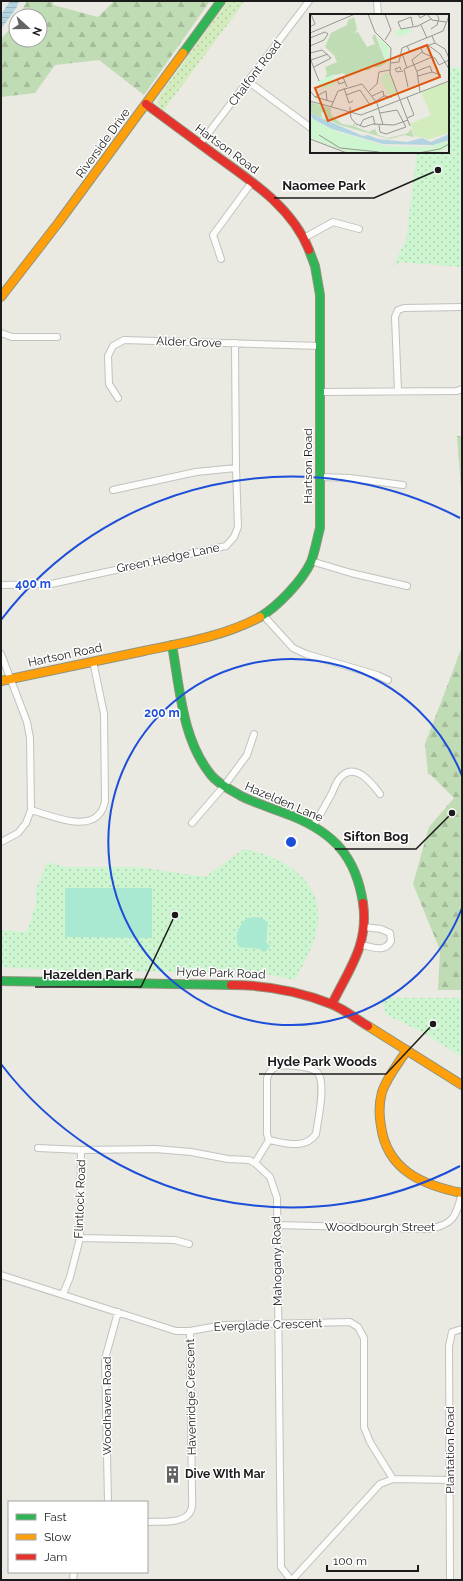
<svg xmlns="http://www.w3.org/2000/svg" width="463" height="1581" viewBox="0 0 463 1581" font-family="Raleway,sans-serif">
  <defs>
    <pattern id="grass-dots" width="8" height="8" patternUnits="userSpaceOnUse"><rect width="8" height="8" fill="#d2ecbd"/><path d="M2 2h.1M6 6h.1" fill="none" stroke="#b4caa2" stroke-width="1.8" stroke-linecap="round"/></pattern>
    <pattern id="forest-firs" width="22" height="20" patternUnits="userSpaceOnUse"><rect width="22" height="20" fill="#c0dcb4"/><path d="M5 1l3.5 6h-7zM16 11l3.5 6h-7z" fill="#a4bc9a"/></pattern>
    <pattern id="park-dots" width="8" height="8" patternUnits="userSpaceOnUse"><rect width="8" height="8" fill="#cdf5d0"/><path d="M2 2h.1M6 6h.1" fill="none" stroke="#afd1b2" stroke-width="1.8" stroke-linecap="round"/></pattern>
    <pattern id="water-rules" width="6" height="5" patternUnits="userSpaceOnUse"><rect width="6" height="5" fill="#b2d4e1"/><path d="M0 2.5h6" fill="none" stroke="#98b5c0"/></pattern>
  </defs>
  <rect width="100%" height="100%" fill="#eae9e2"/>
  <path fill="url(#grass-dots)" d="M228,1H245L163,111L158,104L160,95Z"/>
  <path fill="url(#forest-firs)" d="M27,1H53V5L98,17L114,1H210L144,95L99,60L55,65L35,93L1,97V39L16,22V40H40V16H19Z
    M457,436H462V502Z
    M462,647V990H438L440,950L413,884L429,827L454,798L431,775L428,774L425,744Z"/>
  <path fill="url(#park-dots)" d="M448,67L462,68V267L400,262L393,266L406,240L417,152H448Z
    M244,849C285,857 329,884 316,933C312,949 303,965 295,980L267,974L247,973L50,970L1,967V930L27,932L36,903V890L47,862L65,867H139L205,877Z
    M382,998H462V1057L424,1033L385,1014Z"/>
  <path fill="#a9e8d1" d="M65,888H152V938L65,937Z
    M259,917L268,922L266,942L270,946L265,952L260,949L239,947C233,937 239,925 247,918Z"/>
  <path fill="url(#water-rules)" d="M10,1H19L17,7L1,29V15Z"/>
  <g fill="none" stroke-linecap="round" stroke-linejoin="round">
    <defs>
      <path id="street" d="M377,1L378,15
        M249,82L311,128
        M200,144L309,1
        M304,238L333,222L359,229
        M221,259L213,235L252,182
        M1,333L12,337H57
        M398,391L395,317L398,310L404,308L462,307
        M321,392L457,391L462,389
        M118,398L109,384L108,356L113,346L124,340L321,346
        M320,477L350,478L403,485
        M113,490L196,472L236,468
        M311,561L351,573L407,586
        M1,585L51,584L226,546L234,537L238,527L236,468L235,343
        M263,615L293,648L306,654L377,675L388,680
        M1,654L27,722L30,738L31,810L26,823L18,833L1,842
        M31,810C49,815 87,832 100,813C103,810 104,805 105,801L104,714L93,661
        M192,823L224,786L247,755L254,734
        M314,825C320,815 326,804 332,793C334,788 336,783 339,779C354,760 371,782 380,794
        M360,945C372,946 384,954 391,941L390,933L381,929L364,927
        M38,1148L81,1150L156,1149L191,1152L228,1159L249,1160L255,1163L270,1177L277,1198L281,1567L291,1580
        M255,1163L269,1140L267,1134V1078C269,1074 270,1070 274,1068C281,1063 312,1066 318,1073C326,1084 318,1120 316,1134C305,1150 285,1143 269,1140
        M277,1225L428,1229C454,1225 456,1216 462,1193
        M80,1238L175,1240L189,1244
        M1,1275L176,1331H190L223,1325L350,1322L358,1327L364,1338V1427L370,1442L393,1479
        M63,1294L70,1277L80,1238L81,1150
        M108,1502L105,1359L118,1312
        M147,1522C159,1521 186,1525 191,1510C193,1506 192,1499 192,1494L190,1331
        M73,1580L74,1572
        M292,1580L380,1484L393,1479L450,1480
        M450,1580L449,1346L452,1332L462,1329"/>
      <path id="fast" d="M183,53L221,1
        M260,617C278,606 302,581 311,562C315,551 317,539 320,528V295L315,266L309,250
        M172,645C180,689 182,739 211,775C218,784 231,790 241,796C257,804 275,809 292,816C334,833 356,857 363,903
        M1,981L231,985"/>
      <path id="slow" d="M1,297L59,222L183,53
        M1,681C49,671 96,661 144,651C183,643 225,636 260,617
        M368,1026L462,1085
        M407,1050C398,1064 387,1077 382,1092C379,1103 379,1115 381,1126C387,1170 422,1185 462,1193"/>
      <path id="jam" d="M146,104C169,121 192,138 215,155C251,181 292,207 309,250
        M231,985C265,985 299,991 331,1004C344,1009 356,1019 368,1026
        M332,1004C349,969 369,945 363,903"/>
    </defs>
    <use href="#street" stroke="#c2c2bf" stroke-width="8"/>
    <use href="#fast" stroke="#90947b" stroke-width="10"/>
    <use href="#slow" stroke="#90947b" stroke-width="10"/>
    <use href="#jam" stroke="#90947b" stroke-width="10"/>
    <use href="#street" stroke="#fcfcfb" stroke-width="6"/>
    <use href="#fast" stroke="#30b455" stroke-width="8"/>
    <use href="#slow" stroke="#ff9f0a" stroke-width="8"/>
    <use href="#jam" stroke="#e5322d" stroke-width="8"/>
  </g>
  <g fill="none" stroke="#1d4ed8" stroke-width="2">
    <path d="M462 908A183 183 0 1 1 462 776"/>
    <path d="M460 1166A365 365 0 0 1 1 1064M1 620A365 365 0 0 1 460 518"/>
  </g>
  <defs>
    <symbol id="building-bare" viewBox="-9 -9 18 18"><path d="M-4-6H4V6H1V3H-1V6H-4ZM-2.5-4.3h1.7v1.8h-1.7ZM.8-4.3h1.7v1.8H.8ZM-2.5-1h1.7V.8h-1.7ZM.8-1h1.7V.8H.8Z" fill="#636361" stroke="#fff" stroke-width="2.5" paint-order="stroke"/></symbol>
  </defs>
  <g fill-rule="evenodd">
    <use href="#building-bare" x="160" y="1462" width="25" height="25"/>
  </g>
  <g text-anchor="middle" stroke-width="3" stroke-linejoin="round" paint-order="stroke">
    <g font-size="12" fill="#1b1b1b" stroke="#fff">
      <text transform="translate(255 73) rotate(-53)" y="4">Chalfont Road</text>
      <text transform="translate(103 143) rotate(-54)" y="4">Riverside Drive</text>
      <text transform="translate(227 149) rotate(36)" y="4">Hartson Road</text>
      <text transform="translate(189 342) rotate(2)" y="4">Alder Grove</text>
      <text transform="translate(308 466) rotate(-90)" y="4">Hartson Road</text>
      <text transform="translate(168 558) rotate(-12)" y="4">Green Hedge Lane</text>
      <text transform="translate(65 655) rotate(-12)" y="4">Hartson Road</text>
      <text transform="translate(284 802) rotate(23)" y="4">Hazelden Lane</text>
      <text transform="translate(221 973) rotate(2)" y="4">Hyde Park Road</text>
      <text transform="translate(80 1199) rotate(-88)" y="4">Flintlock Road</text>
      <text x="380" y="1231">Woodbourgh Street</text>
      <text transform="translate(277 1261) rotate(-91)" y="4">Mahogany Road</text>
      <text transform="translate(268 1325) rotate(-2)" y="4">Everglade Crescent</text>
      <text transform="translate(191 1397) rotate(-91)" y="4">Havenridge Crescent</text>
      <text transform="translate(107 1406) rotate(-90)" y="4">Woodhaven Road</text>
      <text transform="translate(450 1450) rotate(-90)" y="4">Plantation Road</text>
    </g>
    <g font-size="12" font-weight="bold" fill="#1b1b1b" stroke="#fff" text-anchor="start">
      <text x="185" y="1478">Dive WIth Mar</text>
    </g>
  </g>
  <g transform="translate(310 14)">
    <rect width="139" height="139" fill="#eae9e2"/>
    <path d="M139,68V119L119,125L105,122L100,110L121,101L111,78Z" fill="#d2ecbd"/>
    <path d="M44,3L47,16L44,19L48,18L57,33L65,30L62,23L65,20L76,49L69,53H62L59,56H50L36,62L33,59L15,64L17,60L15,53L27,48L24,41L15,33L21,19L37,11L38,6ZM0,88L21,94V101L32,110L43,112V109L46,113L59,118L65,115L68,121L78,124L98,119L101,115L104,123L94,121L79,125L30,111L14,104L17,103L15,98L11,99L13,104L4,101L0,98Z" fill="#c0dcb4"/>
    <path d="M95,14L102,16V18L89,23L84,17ZM67,23L79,32L78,52L74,41ZM79,59L87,80L84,81L78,80L71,66L73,60ZM25,60L23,63L26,71L11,75L8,67ZM0,104L28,118L77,132L118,133L139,126V134L128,139H40L0,124Z" fill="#cdf5d0"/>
    <path d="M0,99L53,122L58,121L68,125L97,128L112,124L121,128L139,120V126L123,131L73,130L22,115L3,105Z" fill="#b2d4e1"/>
    <path fill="none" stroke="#979792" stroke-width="1" d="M58,0L65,18L81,34L80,59L90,86M75,0L81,16L75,26M108,0L110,4L117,0M117,0L122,6L136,8M111,11L117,24M103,12L101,3L88,8L91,15L108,12L121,5M0,13L5,10L1,0M121,15L127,11L129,4L126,0M0,19L45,0M122,22L125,29L135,35L139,44M0,24L15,18L18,20L14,26L0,32M118,31L130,40L139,55M97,32L100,38L125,29M111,34L113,39L125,44L129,51L139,46M0,39L12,36L21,44L4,53M90,41L93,42L97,54M0,44L9,67M1,46L18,40M81,49L89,48L92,34L133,17L139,2M91,56L90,53L85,55L87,58L93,57M107,57L120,52L122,58M108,62L122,58L131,61M35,68L29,70L27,65L33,63L37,73M98,73L94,55L122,43M34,74L39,89L43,87M59,77L67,70L69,58L80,56M1,78L5,83L23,88M110,78L107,58L102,46L112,38M36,81L50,76L60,91L74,82L82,83M62,82L73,77L74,82M5,83L16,77L17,87M97,83L104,101L97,104M90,86L100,112M0,87L51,101L139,67M21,93L28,77L52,70L67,89L73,111M40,93L41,104L46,110L54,113L63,110L84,111L98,106M69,111L70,118L76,120L96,113L87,96L70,99M50,112L53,106L63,102L65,111M9,121L30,134L69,138M0,125L37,139M108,139L130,135L139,130"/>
    <path fill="#de560d" fill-opacity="0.15" stroke="#de560d" stroke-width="2" d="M117,31L130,63L18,107L5,74Z"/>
    <rect width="139" height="139" fill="none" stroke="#1b1b1b" stroke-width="2"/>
  </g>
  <circle cx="291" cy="842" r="6" fill="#1d4ed8" stroke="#fff" stroke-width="2"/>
  <g font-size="12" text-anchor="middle" font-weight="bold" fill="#1d4ed8" stroke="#fff" stroke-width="3" stroke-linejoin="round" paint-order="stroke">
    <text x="33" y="588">400 m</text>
    <text x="162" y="717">200 m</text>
  </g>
  <path fill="none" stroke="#1b1b1b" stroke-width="1.5" d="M438 170L374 198H274M452 813L416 849H335M175 915L141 987H35M433 1024L386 1074H259"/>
  <g fill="#1b1b1b" stroke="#fff" stroke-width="1.5">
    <circle cx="438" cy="170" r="4"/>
    <circle cx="452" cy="813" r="4"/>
    <circle cx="175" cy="915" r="4"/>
    <circle cx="433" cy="1024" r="4"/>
  </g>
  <g font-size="13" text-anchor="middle" font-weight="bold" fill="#1b1b1b" stroke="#fff" stroke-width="3" stroke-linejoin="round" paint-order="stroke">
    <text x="324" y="190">Naomee Park</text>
    <text x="376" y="841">Sifton Bog</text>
    <text x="88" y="979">Hazelden Park</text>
    <text x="322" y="1066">Hyde Park Woods</text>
  </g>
  <rect width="463" height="1581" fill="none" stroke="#1b1b1b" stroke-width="4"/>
  <rect x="8" y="1501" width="140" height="72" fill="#ffffff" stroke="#a4a4a4"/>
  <rect x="16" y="1514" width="20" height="6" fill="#30b455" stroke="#a4a4a4"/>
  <text x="44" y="1521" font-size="12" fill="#1b1b1b">Fast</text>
  <rect x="16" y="1534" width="20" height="6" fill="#ff9f0a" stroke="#a4a4a4"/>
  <text x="44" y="1541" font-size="12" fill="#1b1b1b">Slow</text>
  <rect x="16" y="1554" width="20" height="6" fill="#e5322d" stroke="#a4a4a4"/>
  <text x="44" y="1561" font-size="12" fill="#1b1b1b">Jam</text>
  <g transform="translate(28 28) rotate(111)"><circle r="19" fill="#ffffff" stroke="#a4a4a4"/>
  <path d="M0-3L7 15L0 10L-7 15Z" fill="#636361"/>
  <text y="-6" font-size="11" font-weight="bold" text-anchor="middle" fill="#1b1b1b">N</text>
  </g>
  <path d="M327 1565v6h91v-6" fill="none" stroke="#1b1b1b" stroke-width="2"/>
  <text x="333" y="1565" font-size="12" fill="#1b1b1b" stroke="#ffffff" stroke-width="3" paint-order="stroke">100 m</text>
</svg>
